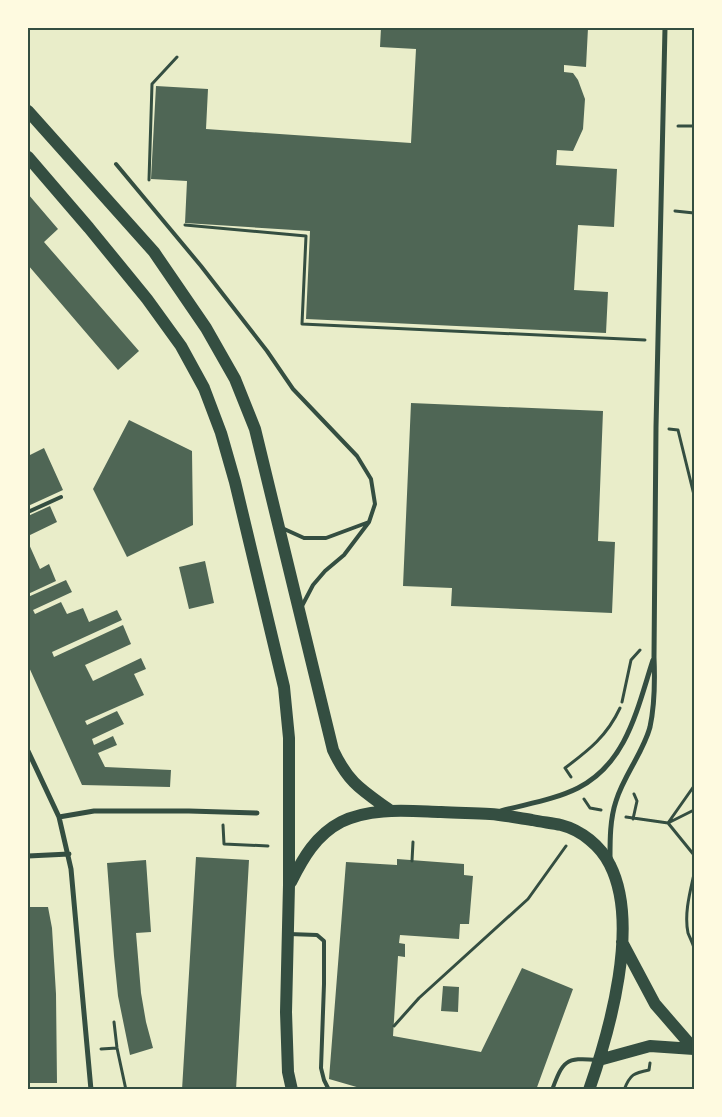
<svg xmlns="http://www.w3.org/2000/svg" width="722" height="1117" viewBox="0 0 722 1117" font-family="'Varela Round',sans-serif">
  <rect width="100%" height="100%" fill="#e9edc9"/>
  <path fill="#4f6655" d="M381,28H588L586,67L564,65V72L573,73L578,80L585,99L583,129L573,151L557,150L556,165L617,169L614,227L578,225L574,290L608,292L606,333L306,319L310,231L185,223L187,181L151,179L156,86L208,89L206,129L411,143L416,49L380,47Z
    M28,194L58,229L44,242L139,351L118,370L28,265Z
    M411,403L603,411L598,541L615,542L612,613L451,606L452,588L403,586Z
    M129,420L192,451L193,525L127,557L93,489Z
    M44,448L63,490L28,506V456Z
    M50,506L57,522L28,536V516Z
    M28,542L40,569L49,564L56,581L28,594Z
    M205,561L214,603L189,609L179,567Z
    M66,580L72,592L33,610L35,614L61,602L67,614L83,608L89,622L117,610L122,620L52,652L54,657L123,625L131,644L85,665L93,681L141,658L146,669L134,674L144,695L85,721L87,725L117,711L124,724L92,739L94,745L113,736L117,745L98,753L105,767L171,770L170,787L82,785L28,665V597Z
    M196,857L249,860L236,1090H182Z
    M397,859L464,864V875L473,876L469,924H460L459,939L400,935L399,943L405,944V957L398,956L393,1036L481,1052L522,968L573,989L536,1090H367L329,1079L346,862L397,865Z
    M146,860L151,932L136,933L141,993L146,1022L153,1048L130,1055L118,996L114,956L107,863Z
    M28,907H48L52,928L56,994L57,1083H28Z
    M443,986L459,987L458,1012L441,1011Z"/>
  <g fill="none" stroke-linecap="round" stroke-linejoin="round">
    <path stroke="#344e41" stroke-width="3" d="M678,126H694
      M149,180L152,84L177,57
      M675,211L694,213
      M185,225L306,236L302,324L645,340
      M669,429L678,430L694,495
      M622,702L631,660L640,650
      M571,777L565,768C589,750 607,736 620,708
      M584,799L590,808L601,810
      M626,817L668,823L694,810
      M633,819L637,801L634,794
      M668,823L694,786
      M668,823L694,855
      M223,825L224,844L268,846
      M412,861L413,842
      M694,874C690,892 684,914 688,933C690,938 693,944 694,948
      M114,1022L117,1048L126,1090
      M394,1026L419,998L528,899L566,846
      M101,1049L117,1048
      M624,1090C630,1074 634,1073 649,1070L650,1063"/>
    <path stroke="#344e41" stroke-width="4" d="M116,164L201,266L267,351L293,389L357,456L371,479L375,504L369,522L344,555L325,571L313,585L302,606
      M28,512L61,497
      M282,528L304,538H326L369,522
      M289,934L317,935L324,941V984L321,1068L324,1080L329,1090
      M552,1090C563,1061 565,1057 597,1060"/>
    <path stroke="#344e41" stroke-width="5" d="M28,751L59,817L71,869L91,1090
      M501,811C526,804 554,800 578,788C627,763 637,709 653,660
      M59,817L94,811H189L257,813
      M28,856L69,854
      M610,858C610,839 610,819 616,801C624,775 643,753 650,727C655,704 655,681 654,657L656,427L665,28"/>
    <path stroke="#344e41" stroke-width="12" d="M28,111L154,252L206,328L235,379L255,429L333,750C349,784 362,790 391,811
      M28,157L89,228L147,299L181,346L204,388L221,433L235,482L284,687L289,738V885L286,1012L288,1072L292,1090
      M291,882C303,858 316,835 341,822C371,807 408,811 441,812C458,813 474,813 490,814C504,815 518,818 532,820C541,822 552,823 561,825C581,830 601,846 610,865C640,924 610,1030 589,1090
      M622,942L655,1004L694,1049
      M599,1060L650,1046L694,1049"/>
  </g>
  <rect width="722" height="1117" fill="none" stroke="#fefae0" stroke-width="58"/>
  <rect x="29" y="29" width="664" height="1059" fill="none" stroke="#344e41" stroke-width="2"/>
</svg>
